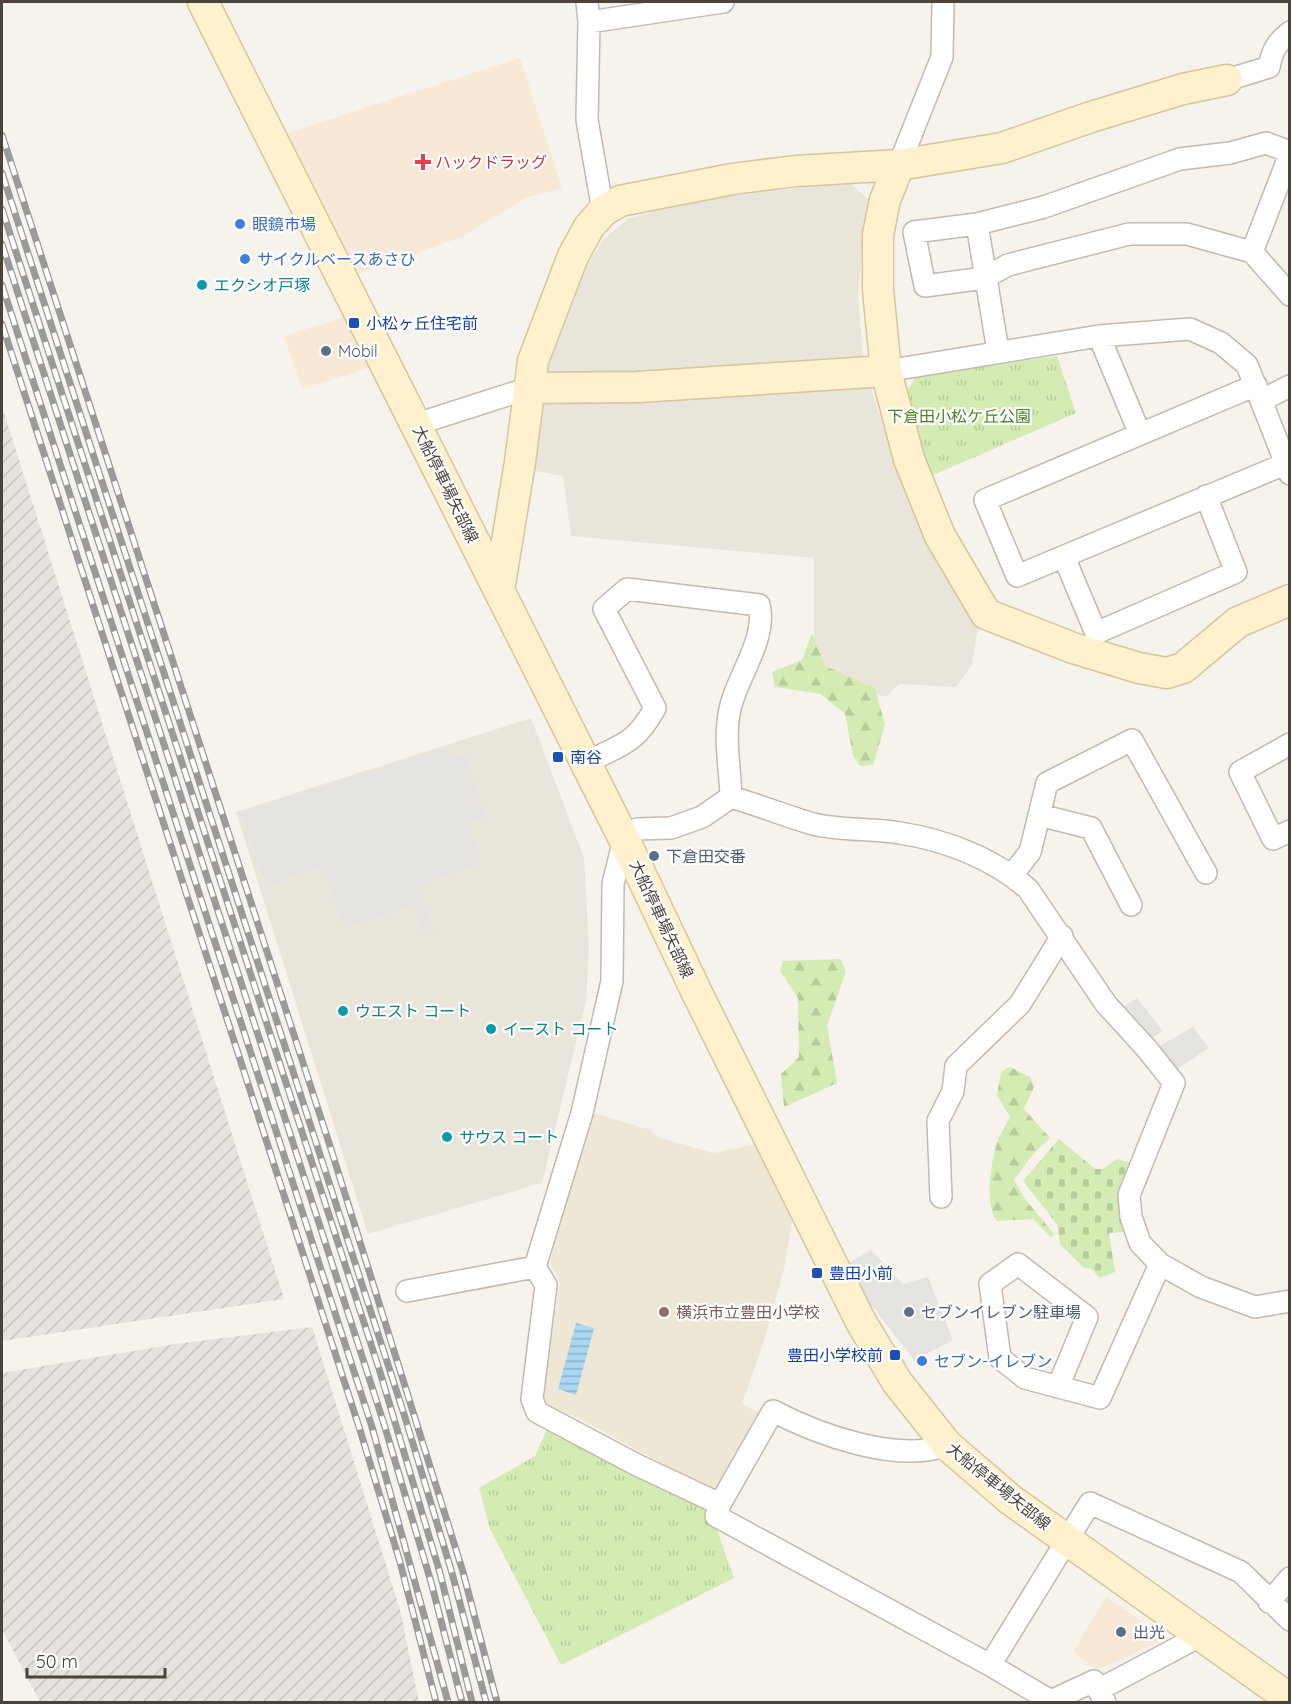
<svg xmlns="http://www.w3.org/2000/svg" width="1291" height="1704" viewBox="0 0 1291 1704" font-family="Quicksand,'Noto Sans JP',sans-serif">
  <defs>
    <pattern id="industrial-furrows" width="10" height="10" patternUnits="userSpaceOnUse" patternTransform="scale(1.5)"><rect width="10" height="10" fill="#e6e2dd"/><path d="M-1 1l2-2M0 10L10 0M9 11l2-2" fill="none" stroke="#c7c3be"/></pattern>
    <pattern id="grass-tufts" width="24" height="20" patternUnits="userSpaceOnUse" patternTransform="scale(1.5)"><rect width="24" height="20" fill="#d4ebb4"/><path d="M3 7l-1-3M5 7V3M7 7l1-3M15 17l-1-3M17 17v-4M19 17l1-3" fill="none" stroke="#b8cb9c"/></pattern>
    <pattern id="forest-firs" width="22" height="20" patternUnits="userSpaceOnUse" patternTransform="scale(1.5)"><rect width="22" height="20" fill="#d4ebb4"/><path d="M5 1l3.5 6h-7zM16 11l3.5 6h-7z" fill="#b8cb9c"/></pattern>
    <pattern id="cemetery-stones" width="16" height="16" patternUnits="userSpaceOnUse" patternTransform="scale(1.5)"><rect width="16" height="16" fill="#d4ebb4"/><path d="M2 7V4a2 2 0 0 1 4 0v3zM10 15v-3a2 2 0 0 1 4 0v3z" fill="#b8cb9c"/></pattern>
    <pattern id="water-rules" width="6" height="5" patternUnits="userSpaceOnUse" patternTransform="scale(1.5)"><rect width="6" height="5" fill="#a8d7f3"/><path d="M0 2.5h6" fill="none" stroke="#8bb0c6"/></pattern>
  </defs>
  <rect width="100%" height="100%" fill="#f6f3ec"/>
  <path fill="#eae5da" d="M849,182L870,201L862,245L858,300L863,354L875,401L898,472L978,627L972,665L956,687L899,684L886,697L814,675V558L571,536L563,476L535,471L539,412L548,366L587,265L604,239L629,218L704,199Z
    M531,718L584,858L589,948L586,1001L542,1183L368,1234L236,812Z"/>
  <path fill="#f8e9d7" d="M520,58L562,188L525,198L462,237L351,276L278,136Z
    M345,317L371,367L302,389L284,336Z
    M1106,1596L1161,1635V1641L1097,1670L1073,1652Z"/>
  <path fill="url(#industrial-furrows)" d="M2,406L284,1299L2,1341Z
    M312,1327L400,1610L419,1702H40L2,1629V1373L175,1344Z"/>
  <path fill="#efe7d6" d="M589,1112L651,1130L660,1138L713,1153L763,1143L794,1210L785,1265L764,1341L742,1404L763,1414L717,1493L574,1416L548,1406L543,1395L560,1282L550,1264L577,1141Z"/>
  <path fill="url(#grass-tufts)" d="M1057,356L1076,413L931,476L905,394L916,377Z
    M550,1422L707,1502L734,1578L561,1665L490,1529L479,1488L535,1456Z"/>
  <path fill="url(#forest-firs)" d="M812,633L825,666L875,688L885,725L873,765L860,766L853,755L845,714L821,694L775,687L772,672L802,660Z
    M840,959L846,971L827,1026L837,1083L784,1107L781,1074L799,1057L798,998L780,971L783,961Z
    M1010,1067L1030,1077L1034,1087L1024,1109L1050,1138L1034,1153L1014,1180L1025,1199L1054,1234L1051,1237L1033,1219L997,1221C984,1206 991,1161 997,1143C1000,1134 1006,1125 1010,1117L997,1095L1001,1072Z"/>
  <path fill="url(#cemetery-stones)" d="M1059,1139L1095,1169H1103L1117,1159L1134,1164L1128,1232L1109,1233L1115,1272L1099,1278L1092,1269L1083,1267L1060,1244L1057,1224L1023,1181Z"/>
  <path fill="#e5e3e0" d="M447,748L450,759L465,755L485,817L468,823L481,863L420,885L434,934L424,937L413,906L344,929L322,866L266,887L242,812Z
    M1137,998L1163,1031L1149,1040L1122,1008Z
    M1193,1027L1209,1048L1176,1070L1159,1046Z
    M871,1250L903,1284L928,1277L953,1340L914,1360L842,1267Z"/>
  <path fill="url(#water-rules)" d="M576,1323L594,1328L576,1395L558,1389Z"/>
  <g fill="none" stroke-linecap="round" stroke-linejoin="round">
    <defs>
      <path id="street" d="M587,2L589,22L587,120L603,211
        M589,22L723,2
        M1227,80L1269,67C1272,51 1277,42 1290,32
        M1290,154L1252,252L1290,295
        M899,165L942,57L943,2
        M977,224L914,232L925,286L984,278L1008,265L1129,234H1187L1252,252
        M1099,336L1140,434
        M998,351L977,224L1044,207L1180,159L1230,153L1266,143L1290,152
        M886,371L1099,336L1190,329L1221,343L1247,365L1290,474
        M1256,385L985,500L1017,576L1285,464
        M1262,400L1290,386
        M417,424L529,388
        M1064,557L1096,633L1236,572L1206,496
        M1290,744L1240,772L1273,839L1290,831
        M585,763C620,745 635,745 655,708L604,609L627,589L759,605C767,638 739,674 731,705C723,734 730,767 731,797
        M1039,815L1091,828L1131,905
        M1012,875L1030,852L1047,783L1132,740L1206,873
        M941,1197L938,1121L953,1091L956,1066L1020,1004L1062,936
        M407,1291L535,1267
        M1058,1387L1087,1317L1018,1264L990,1284L1000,1358L1025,1378L1100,1398L1160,1264
        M947,1445C898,1464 817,1434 773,1411L720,1504L716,1516L990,1665L1051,1701L1094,1681L1105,1702
        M720,1504L637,1465L537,1412L532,1399L546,1285L535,1267L582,1113L612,981L613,884L624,839L637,829L671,828L702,817L731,797C758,805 786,816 813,824C841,831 872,828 900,833C945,840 993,858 1028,889L1106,1004L1147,1049L1174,1083L1129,1195L1131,1217L1140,1243L1160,1264L1201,1287L1255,1307L1290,1301
        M1269,1602L1290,1578
        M990,1665L1090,1503L1241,1572L1290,1620
        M1098,1690L1202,1635"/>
      <path id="secondary" d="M203,2L624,839L697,993L861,1322L897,1382L947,1445L1011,1500L1290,1699
        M899,165L885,200L878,235V290L886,371L909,459L940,536L986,614L1073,648L1139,668L1167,673L1183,668L1238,622L1290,600
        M529,388L638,387L886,371
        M499,590L520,462L533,361L573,256L589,227L603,211L620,201L732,179L796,171L899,165L1002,148L1091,117L1183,89L1227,80"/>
    </defs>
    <use href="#street" stroke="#c2baae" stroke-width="24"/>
    <use href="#secondary" stroke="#d7c59b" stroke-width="33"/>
    <use href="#street" stroke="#fff" stroke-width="21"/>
    <use href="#secondary" stroke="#fff1cd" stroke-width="30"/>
    <defs>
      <path id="rail" d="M2,135L330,1146L463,1572L497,1702
        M2,173L404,1414L452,1573L486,1702
        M2,209L380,1372L440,1573L472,1702
        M2,244L384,1424L431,1582L462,1702
        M2,285L372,1427L448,1702
        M2,324L360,1430L400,1562L436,1702"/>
    </defs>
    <use href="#rail" stroke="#9a9a9a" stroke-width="7"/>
    <use href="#rail" stroke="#fff" stroke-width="4.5" stroke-dasharray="14" stroke-linecap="butt"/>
  </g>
  <path fill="#e0444e" stroke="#fff" stroke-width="2" d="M420 153h6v6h6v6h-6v6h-6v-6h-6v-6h6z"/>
  <g fill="#3f7fe0" stroke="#fff" stroke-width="2">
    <circle cx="240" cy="224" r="6"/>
    <circle cx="245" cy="259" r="6"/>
    <circle cx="922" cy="1361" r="6"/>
  </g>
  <g fill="#0f9aa8" stroke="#fff" stroke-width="2">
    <circle cx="202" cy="285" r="6"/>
    <circle cx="343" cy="1011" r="6"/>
    <circle cx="491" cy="1029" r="6"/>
    <circle cx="447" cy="1137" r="6"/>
  </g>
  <g fill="#1a4fb4" stroke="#fff" stroke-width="2">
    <rect x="348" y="317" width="12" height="12" rx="3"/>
    <rect x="552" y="751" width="12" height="12" rx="3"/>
    <rect x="811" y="1267" width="12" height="12" rx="3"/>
    <rect x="889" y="1349" width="12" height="12" rx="3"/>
  </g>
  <g fill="#5c6f8a" stroke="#fff" stroke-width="2">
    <circle cx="326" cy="351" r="6"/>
    <circle cx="654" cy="856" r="6"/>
    <circle cx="909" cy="1312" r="6"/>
    <circle cx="1121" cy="1632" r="6"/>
  </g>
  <circle fill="#8d6e63" stroke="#fff" stroke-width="2" cx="664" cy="1312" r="6"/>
  <g text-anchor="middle" stroke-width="4.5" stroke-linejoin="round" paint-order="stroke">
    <g font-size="16" fill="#be3a42" stroke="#fff" text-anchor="start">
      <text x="435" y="168">ハックドラッグ</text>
    </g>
    <g font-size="16" fill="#366cbe" stroke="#fff" text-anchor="start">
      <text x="252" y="230">眼鏡市場</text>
      <text x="257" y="265">サイクルベースあさひ</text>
      <text x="934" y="1367">セブン-イレブン</text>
    </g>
    <g font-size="16" fill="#0d838f" stroke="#fff" text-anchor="start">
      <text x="214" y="291">エクシオ戸塚</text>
      <text x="355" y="1017">ウエスト コート</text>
      <text x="503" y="1035">イースト コート</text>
      <text x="459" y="1143">サウス コート</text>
    </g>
    <g font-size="16" fill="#164399" stroke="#fff" text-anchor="start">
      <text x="366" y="329">小松ヶ丘住宅前</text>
      <text x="570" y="763">南谷</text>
      <text x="829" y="1279">豊田小前</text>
      <text x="883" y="1361" text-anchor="end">豊田小学校前</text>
    </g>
    <g font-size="16" fill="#4e5e75" stroke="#fff" text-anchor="start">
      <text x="338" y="357">Mobil</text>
      <text x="666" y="862">下倉田交番</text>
      <text x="921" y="1318">セブンイレブン駐車場</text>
      <text x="1133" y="1638">出光</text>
    </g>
    <g font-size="16" fill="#4c8029" stroke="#fff">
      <text x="959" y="422">下倉田小松ケ丘公園</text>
    </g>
    <g font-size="16" fill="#4b4339" stroke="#fff">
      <text transform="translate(446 484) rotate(64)" y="6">大船停車場矢部線</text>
      <text transform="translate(662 919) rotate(65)" y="6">大船停車場矢部線</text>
      <text transform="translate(999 1486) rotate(39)" y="6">大船停車場矢部線</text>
    </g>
    <g font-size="16" fill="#785e54" stroke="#fff" text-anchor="start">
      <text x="676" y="1318">横浜市立豊田小学校</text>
    </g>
  </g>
  <rect width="1291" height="1704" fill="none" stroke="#4b4339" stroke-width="6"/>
  <path d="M27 1668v9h138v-9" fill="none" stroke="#4b4339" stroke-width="3"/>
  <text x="36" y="1668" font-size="18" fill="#4b4339" stroke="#ffffff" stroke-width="4.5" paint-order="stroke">50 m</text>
</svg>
